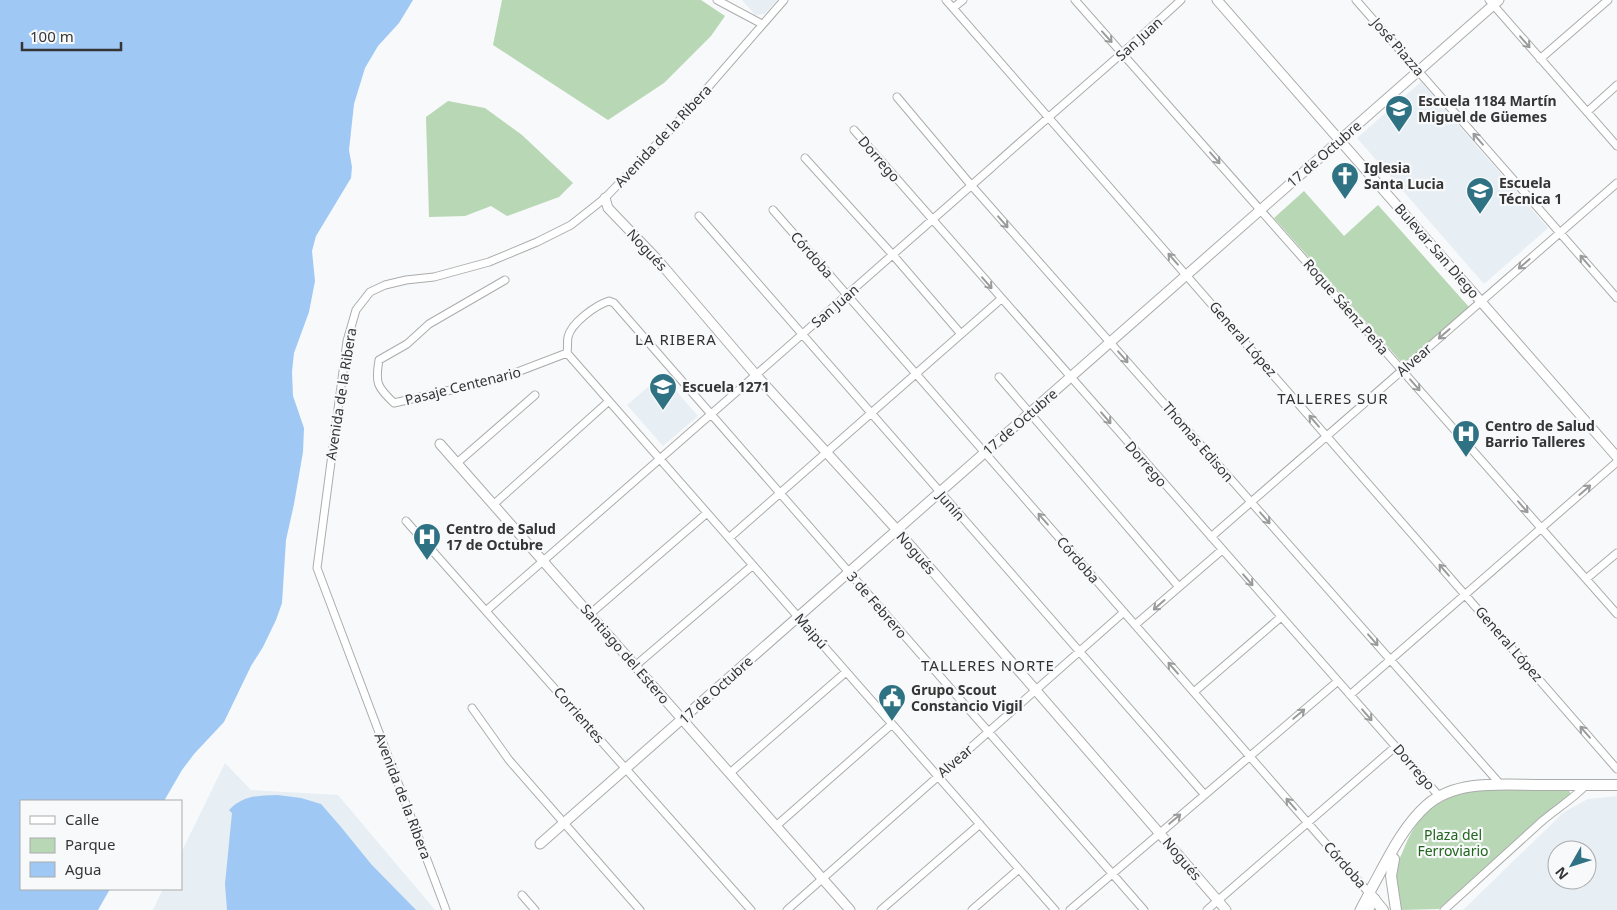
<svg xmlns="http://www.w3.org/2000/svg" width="1617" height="910" viewBox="0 0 1617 910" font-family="'Noto Sans',sans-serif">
  <rect width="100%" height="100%" fill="#f8f9fa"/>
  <path fill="#e7eef4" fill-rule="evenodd" d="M742,0H777L765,14L755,15Z
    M1421,82L1548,228L1484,284L1357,138Z
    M662,375L698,416L663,446L627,405Z
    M225,763L251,790L338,795L435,910H153L163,889H181V853Z
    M1617,796V910H1463L1564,812L1588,799ZM1557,850H1587V880H1557Z"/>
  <path fill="#b8d7b5" d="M502,0H701L725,16L711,36L664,83L608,120L493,45Z
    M448,101L485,108L522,135L573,183L559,197L507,216L491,206L465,216L429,217L426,117Z
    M1304,191L1344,236L1378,205L1469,307L1404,365L1274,218Z
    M1493,789H1568L1571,794L1554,806L1539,818L1439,909L1401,910C1399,898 1394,883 1395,872C1397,863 1402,854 1405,846C1422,805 1450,792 1493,789Z"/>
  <path fill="#9fc8f4" d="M0,0H413L399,23L378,46L365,68L354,104L349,150L352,167L351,178L316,236L312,251L315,281L309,312L294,353L292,372L293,396L304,428L303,452L294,504L286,540L282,603L276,620L263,647L251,666L224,722L194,754L182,770L164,801H21V889H110L98,910H0Z
    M277,795L301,798L321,804L341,827L371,864L416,910H227L225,884L232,813L229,810C244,795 257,796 277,795Z"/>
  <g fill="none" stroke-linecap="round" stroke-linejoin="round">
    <defs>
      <path id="minor" d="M717,0L762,24
        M946,0L1617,769
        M1075,0L1617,614
        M1356,0L1617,298
        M1489,0L1617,146
        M953,8L963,0
        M1540,59L1608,0
        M897,97L971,185L1501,785
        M1587,112L1617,85
        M854,130L1439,796
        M805,158L893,255L961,334
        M773,210L1369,893
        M699,216L1204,794
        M505,280L429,324L407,344L379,360C375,383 377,387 394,403L499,379L567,353
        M567,353C568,348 567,342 568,337C571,323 596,305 609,301L614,303L1144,910
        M567,353L1055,910
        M999,377L1179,587
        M457,463L535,395
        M493,505L609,401
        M406,521L751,910
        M1211,537L1617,183
        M729,538L1001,299
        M1586,579L1617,553
        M487,610C655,463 823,317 990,169C1053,112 1119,58 1181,0
        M590,614L707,513
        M1135,625L1222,550
        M635,666L753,565
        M1194,692L1281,617
        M1350,695L1617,462
        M472,708L509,760L640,910
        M730,773L846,672
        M776,826L892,724
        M522,895L535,910
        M446,910L317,568L347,341L356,310L370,292L385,285L406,280L434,277L489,262L537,242L571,225L605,198L677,123L784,0
        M787,910L1124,612
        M881,910L980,824
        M972,910L1019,869
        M1070,910L1338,681
        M1207,910L1395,747
        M1444,910L1541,822C1556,809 1573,799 1586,785"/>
      <path id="tertiary" d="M1217,0L1617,457
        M605,198L608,208L656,258L756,375L897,530L1226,910
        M440,444L850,910
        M540,844L1499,0
        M1360,910L1369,893
        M1368,910L1375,899"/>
      <path id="secondary" d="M1394,859L1391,876L1396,910
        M1383,910L1369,893C1386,863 1401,828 1427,805C1457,779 1504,785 1541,785C1566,785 1592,785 1617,785"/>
    </defs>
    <use href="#minor" stroke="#abacac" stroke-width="9"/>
    <use href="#tertiary" stroke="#abacac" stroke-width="11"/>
    <use href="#secondary" stroke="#abacac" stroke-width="12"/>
    <use href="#minor" stroke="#fff" stroke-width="7"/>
    <use href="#tertiary" stroke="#fff" stroke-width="9"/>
    <use href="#secondary" stroke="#fff" stroke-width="10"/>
  </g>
  <defs><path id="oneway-shaft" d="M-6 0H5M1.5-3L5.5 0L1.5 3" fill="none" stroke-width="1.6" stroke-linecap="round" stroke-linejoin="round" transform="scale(1.25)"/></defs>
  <g stroke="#9a9a9a">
    <use href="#oneway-shaft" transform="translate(1107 37) rotate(48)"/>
    <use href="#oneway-shaft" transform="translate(1525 42) rotate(49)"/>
    <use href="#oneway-shaft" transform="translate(1478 139) rotate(-131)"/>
    <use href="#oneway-shaft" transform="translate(1215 158) rotate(49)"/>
    <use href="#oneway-shaft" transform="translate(1003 222) rotate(49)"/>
    <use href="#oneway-shaft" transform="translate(1173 259) rotate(-131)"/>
    <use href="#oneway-shaft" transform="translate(1585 261) rotate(-131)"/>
    <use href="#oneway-shaft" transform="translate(1524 264) rotate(139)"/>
    <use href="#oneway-shaft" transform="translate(987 283) rotate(49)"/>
    <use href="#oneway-shaft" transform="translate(1444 334) rotate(139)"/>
    <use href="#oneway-shaft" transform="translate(1123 357) rotate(49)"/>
    <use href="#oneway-shaft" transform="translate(1415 385) rotate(49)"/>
    <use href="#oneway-shaft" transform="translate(1106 418) rotate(49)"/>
    <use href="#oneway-shaft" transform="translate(1314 421) rotate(-131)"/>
    <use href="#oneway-shaft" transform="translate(1585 490) rotate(-41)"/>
    <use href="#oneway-shaft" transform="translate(1523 507) rotate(49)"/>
    <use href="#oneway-shaft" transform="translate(1265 518) rotate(49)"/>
    <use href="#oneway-shaft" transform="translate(1043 519) rotate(-131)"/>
    <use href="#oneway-shaft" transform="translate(1444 570) rotate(-131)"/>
    <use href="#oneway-shaft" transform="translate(1248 580) rotate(49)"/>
    <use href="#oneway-shaft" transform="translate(1159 605) rotate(139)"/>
    <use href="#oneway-shaft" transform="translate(1373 640) rotate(49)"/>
    <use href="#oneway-shaft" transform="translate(1173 668) rotate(-131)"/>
    <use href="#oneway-shaft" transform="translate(1299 714) rotate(-40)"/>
    <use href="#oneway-shaft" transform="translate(1367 715) rotate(49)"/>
    <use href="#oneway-shaft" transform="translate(1585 732) rotate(-131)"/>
    <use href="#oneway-shaft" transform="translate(1291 804) rotate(-131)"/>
    <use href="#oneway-shaft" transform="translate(1175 819) rotate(-40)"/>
  </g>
  <defs>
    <symbol id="school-pin" viewBox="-11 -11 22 30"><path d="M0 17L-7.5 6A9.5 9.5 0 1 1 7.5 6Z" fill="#2f7283" stroke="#f8f9fa"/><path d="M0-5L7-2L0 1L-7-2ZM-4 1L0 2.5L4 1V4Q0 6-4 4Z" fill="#fff"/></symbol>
    <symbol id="church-pin" viewBox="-11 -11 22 30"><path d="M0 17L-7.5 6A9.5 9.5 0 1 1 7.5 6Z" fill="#2f7283" stroke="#f8f9fa"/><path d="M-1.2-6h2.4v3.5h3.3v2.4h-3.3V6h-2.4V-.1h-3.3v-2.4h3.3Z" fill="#fff"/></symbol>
    <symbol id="hospital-pin" viewBox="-11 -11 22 30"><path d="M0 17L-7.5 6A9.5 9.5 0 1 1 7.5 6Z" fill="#2f7283" stroke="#f8f9fa"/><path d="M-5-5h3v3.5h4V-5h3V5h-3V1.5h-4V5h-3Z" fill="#fff"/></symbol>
    <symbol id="civic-pin" viewBox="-11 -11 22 30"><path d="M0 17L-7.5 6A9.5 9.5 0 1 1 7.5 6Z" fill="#2f7283" stroke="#f8f9fa"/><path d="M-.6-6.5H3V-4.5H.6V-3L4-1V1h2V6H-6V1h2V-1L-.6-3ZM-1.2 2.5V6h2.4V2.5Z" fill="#fff"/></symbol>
  </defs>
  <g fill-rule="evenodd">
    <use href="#school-pin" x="1383" y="93" width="32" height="43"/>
    <use href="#church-pin" x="1329" y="160" width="32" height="43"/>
    <use href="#school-pin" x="1464" y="175" width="32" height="43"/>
    <use href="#school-pin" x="647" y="371" width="32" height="43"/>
    <use href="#hospital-pin" x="1450" y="418" width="32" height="43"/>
    <use href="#hospital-pin" x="411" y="521" width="32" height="43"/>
    <use href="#civic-pin" x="876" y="682" width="32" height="43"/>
  </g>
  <g text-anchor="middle" stroke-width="4.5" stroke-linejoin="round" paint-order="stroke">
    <g font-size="14" fill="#353536" stroke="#f8f9fa">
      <text transform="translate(1139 39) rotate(-42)" y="5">San Juan</text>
      <text transform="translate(1398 47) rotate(49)" y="5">José Piazza</text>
      <text transform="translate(663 136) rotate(-47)" y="5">Avenida de la Ribera</text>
      <text transform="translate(1324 154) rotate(-41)" y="5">17 de Octubre</text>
      <text transform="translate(879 159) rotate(49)" y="5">Dorrego</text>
      <text transform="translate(647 250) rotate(47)" y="5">Nogués</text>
      <text transform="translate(1437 251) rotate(49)" y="5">Bulevar San Diego</text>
      <text transform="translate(812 255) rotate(49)" y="5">Córdoba</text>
      <text transform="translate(835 306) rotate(-41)" y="5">San Juan</text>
      <text transform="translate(1346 307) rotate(49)" y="5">Roque Sáenz Peña</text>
      <text transform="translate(1243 339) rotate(49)" y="5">General López</text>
      <text transform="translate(1414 360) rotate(-41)" y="5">Alvear</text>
      <text transform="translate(463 386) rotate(-14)" y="5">Pasaje Centenario</text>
      <text transform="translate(341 394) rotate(-81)" y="5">Avenida de la Ribera</text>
      <text transform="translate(1020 422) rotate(-41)" y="5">17 de Octubre</text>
      <text transform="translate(1198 442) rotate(49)" y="5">Thomas Edison</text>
      <text transform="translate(1146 464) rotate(49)" y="5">Dorrego</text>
      <text transform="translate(951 506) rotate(49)" y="5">Junín</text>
      <text transform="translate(916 553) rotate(49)" y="5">Nogués</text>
      <text transform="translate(1078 560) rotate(49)" y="5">Córdoba</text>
      <text transform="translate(877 605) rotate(49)" y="5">3 de Febrero</text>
      <text transform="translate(811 631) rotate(49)" y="5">Maipú</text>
      <text transform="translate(1509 644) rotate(49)" y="5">General López</text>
      <text transform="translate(625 654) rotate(49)" y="5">Santiago del Estero</text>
      <text transform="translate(716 690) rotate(-42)" y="5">17 de Octubre</text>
      <text transform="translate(579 715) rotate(49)" y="5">Corrientes</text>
      <text transform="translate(955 761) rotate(-41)" y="5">Alvear</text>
      <text transform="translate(1414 767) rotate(49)" y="5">Dorrego</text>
      <text transform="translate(403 796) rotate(69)" y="5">Avenida de la Ribera</text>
      <text transform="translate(1182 859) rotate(50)" y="5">Nogués</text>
      <text transform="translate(1345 865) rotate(49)" y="5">Córdoba</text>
    </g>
    <g font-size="14" font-weight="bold" fill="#353536" stroke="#f8f9fa" text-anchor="start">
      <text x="1418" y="106">Escuela 1184 Martín<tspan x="1418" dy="16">Miguel de Güemes</tspan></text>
      <text x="1364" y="173">Iglesia<tspan x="1364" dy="16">Santa Lucia</tspan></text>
      <text x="1499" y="188">Escuela<tspan x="1499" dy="16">Técnica 1</tspan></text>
      <text x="682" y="392">Escuela 1271</text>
      <text x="1485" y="431">Centro de Salud<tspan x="1485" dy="16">Barrio Talleres</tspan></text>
      <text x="446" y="534">Centro de Salud<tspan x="446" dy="16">17 de Octubre</tspan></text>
      <text x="911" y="695">Grupo Scout<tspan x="911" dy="16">Constancio Vigil</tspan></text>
    </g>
    <g font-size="14" fill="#21641c" stroke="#f8f9fa">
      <text x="1453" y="840">Plaza del<tspan x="1453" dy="16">Ferroviario</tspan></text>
    </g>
    <g font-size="15" letter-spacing="1" fill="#303132" stroke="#f8f9fa">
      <text x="676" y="345">LA RIBERA</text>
      <text x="1333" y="404">TALLERES SUR</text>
      <text x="988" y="671">TALLERES NORTE</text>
    </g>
  </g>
  <rect x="20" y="800" width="162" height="90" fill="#f8f9fa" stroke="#aaabac"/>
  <rect x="30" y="816" width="25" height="8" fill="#ffffff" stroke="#aaabac"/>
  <text x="65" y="825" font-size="15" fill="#353536">Calle</text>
  <rect x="30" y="838" width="25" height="15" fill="#b8d7b5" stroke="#aaabac"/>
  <text x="65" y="850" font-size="15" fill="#353536">Parque</text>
  <rect x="30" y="862" width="25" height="15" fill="#9fc8f4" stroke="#aaabac"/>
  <text x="65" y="875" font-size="15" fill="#353536">Agua</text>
  <g transform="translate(1572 865) rotate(231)"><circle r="24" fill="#f8f9fa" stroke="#aaabac"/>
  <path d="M0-4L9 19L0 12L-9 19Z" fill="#2f7283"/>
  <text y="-8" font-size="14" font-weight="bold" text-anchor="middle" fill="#353536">N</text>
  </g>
  <path d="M22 42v8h99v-8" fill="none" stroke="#353536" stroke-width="2.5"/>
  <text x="30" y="42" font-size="15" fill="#353536" stroke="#f8f9fa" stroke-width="4" paint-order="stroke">100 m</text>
</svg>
